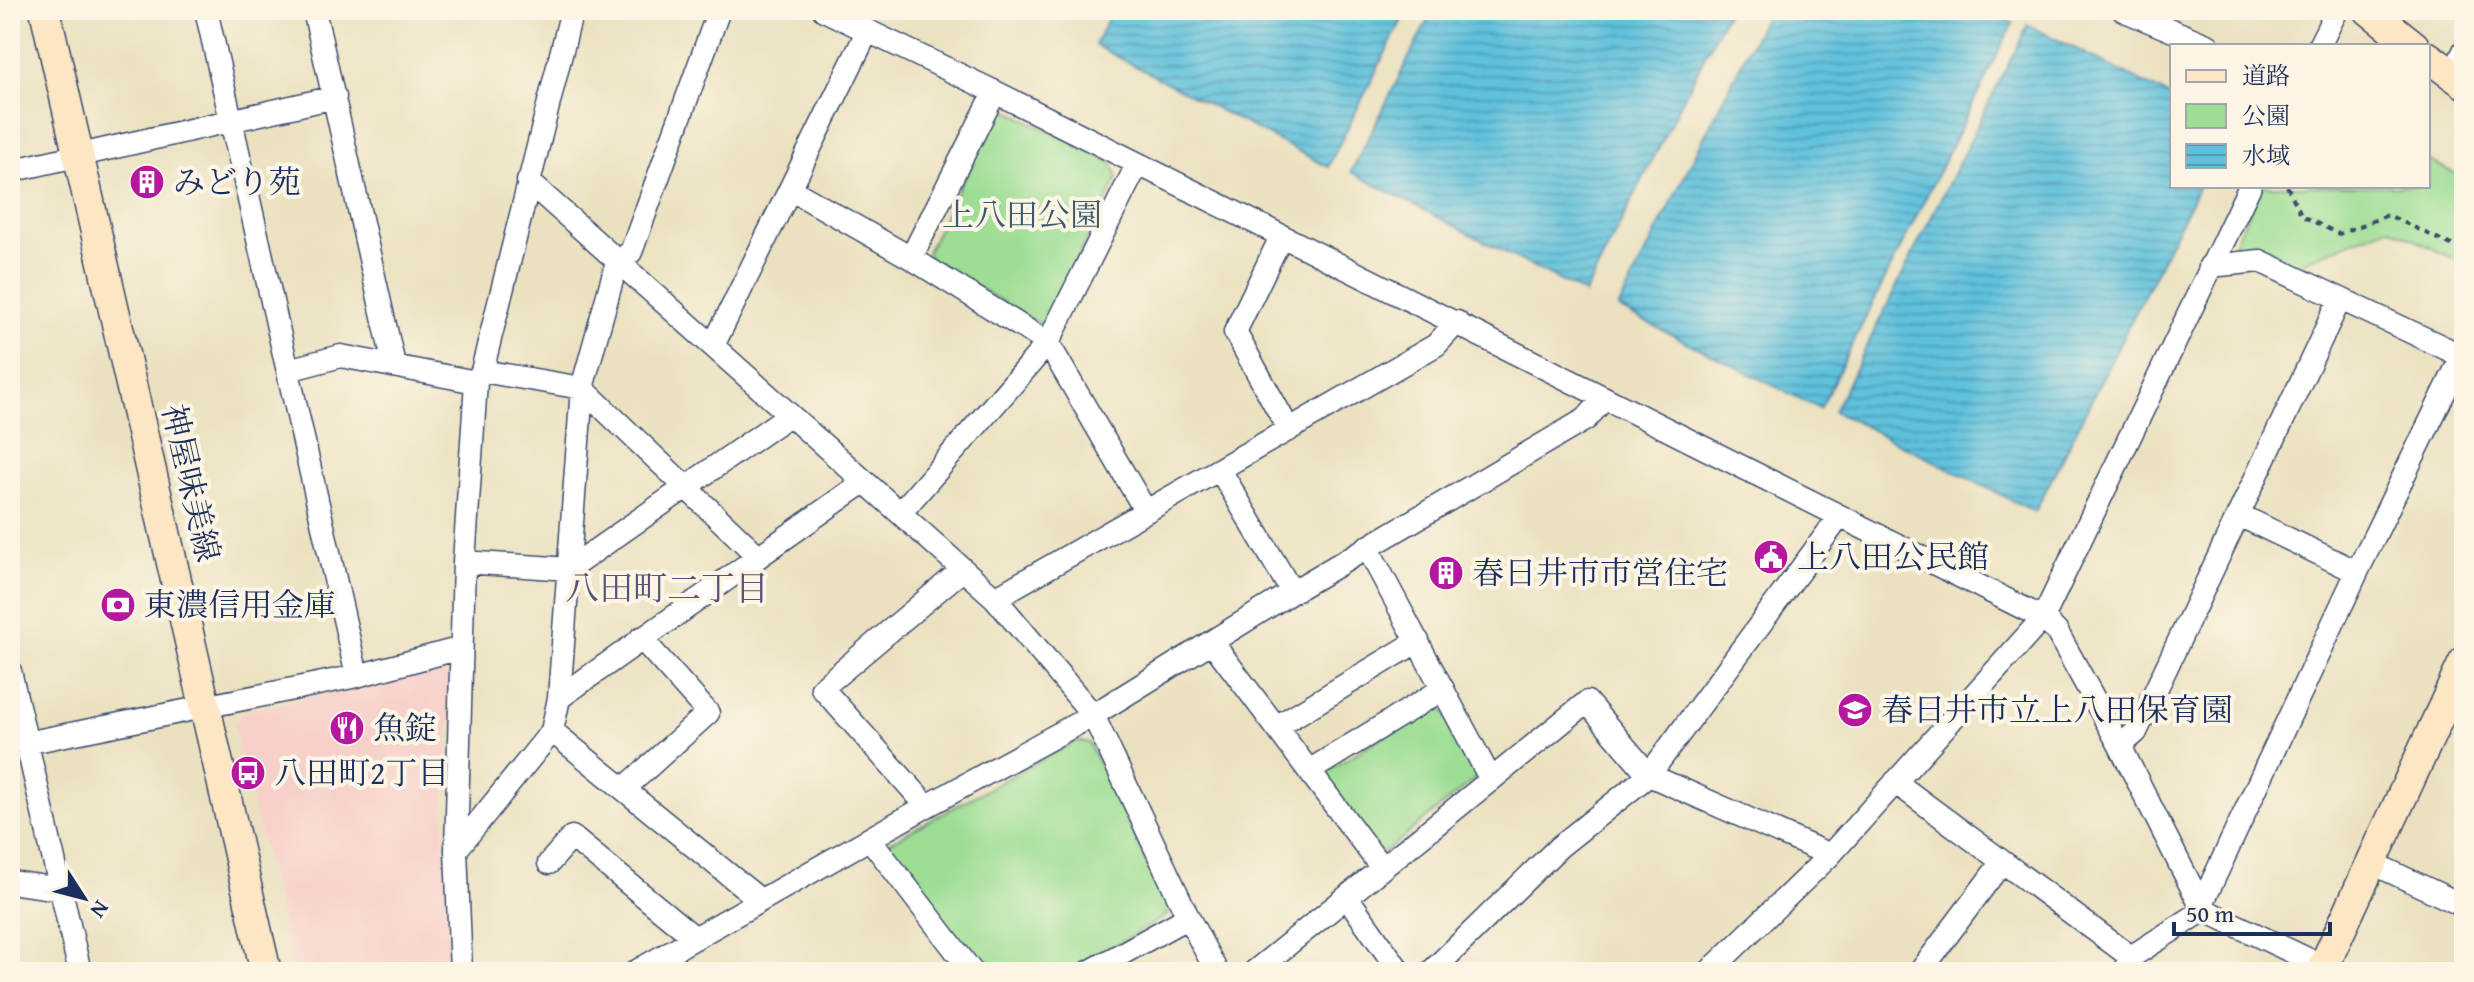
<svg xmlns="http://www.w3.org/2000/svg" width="2474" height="982" viewBox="0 0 2474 982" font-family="'Gentium Book Plus','Noto Serif JP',serif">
  <defs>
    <pattern id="water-rules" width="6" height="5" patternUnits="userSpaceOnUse" patternTransform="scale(2)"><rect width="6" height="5" fill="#5ec1dc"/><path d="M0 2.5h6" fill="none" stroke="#4d9db6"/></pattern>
  </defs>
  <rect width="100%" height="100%" fill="#fcf5e5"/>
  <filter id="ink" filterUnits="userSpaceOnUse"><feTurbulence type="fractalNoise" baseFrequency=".0125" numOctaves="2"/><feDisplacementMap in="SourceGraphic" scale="16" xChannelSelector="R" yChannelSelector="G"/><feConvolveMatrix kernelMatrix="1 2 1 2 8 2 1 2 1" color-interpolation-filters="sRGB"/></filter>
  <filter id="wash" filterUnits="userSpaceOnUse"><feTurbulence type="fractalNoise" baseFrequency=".006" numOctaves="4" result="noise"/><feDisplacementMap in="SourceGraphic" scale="32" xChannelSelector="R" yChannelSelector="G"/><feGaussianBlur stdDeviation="1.8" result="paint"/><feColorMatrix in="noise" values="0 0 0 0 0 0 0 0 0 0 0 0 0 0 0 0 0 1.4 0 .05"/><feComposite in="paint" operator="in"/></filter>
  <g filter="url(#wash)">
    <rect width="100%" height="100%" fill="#ebe1c0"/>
    <path fill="#f7d0cb" d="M445,666L453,672L444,818L450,972H294L233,726L243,712Z"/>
    <path fill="#9ede94" stroke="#5c8679" stroke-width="2" d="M1005,109L1112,163L1118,178L1046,320L1038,323L930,259L927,252L996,113Z
      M2428,160L2464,178V264L2389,227L2305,260L2300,267L2264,250L2245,256L2234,243L2262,186H2428Z
      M1438,702L1478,769L1476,778L1385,852L1376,850L1323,774Z
      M1076,741L1089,743L1169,907L1166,916L1068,972H981L888,851L890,842Z"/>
    <path fill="url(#water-rules)" stroke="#3c789d" stroke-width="2" d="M1112,10H1407L1328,167L1095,45Z
      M1433,10H1728L1585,294L1351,172Z
      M1768,10H1988L2013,23L1820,409L1618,308Z
      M2028,25L2172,97V186H2199L2035,512L1834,411Z"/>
  </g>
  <g filter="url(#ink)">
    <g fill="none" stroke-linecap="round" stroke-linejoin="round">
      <defs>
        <path id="street" d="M206,10L357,676
          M314,10L394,365
          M719,10L631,252L617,262L582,388L559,698L552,731L760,900
          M824,10L995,92L2043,618L2057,632L2120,746L2201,906L2204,910L2324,967
          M2123,10L2209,46
          M2319,46L2337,10
          M2452,77L2464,51
          M10,171L335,97
          M528,181L995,598L1093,715L1188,917L1217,972
          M790,189L911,258L1048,343L1145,510
          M1281,237L1235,332L1289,430
          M911,258L995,92
          M2210,266L2260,261L2464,357
          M713,346L867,32
          M288,370L341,356L476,382
          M482,371L582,388L758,556
          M1220,470L1292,592
          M901,512L1048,343L1137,165
          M2239,515L2357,572
          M1367,547L1491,780
          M464,562L569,569L789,415
          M995,598L1436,345L1457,322
          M1212,642L1382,868
          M10,671L80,972
          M559,698L864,482
          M1276,727L1418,641
          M10,739L26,743L357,676L461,648
          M2120,746L2136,732L2340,299
          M1309,771L1443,689
          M1895,782L2131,957
          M625,788L708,713L641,638
          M927,806L822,688L962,570
          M870,839L972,972
          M456,850L552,731
          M2370,862L2464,906
          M549,863L572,837L695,938
          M10,882L60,889
          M1347,897L1400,972
          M2201,906L2357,572L2462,356
          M461,972L456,850L464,562L476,382L482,371L572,10
          M635,972L927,806L1093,715L1292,592L1586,419L1605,398
          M1089,972L1188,917
          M1254,972L1587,702L1649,775L1830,855
          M1431,972L1559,847L1649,775L1840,516
          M1709,972L1830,855L2043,618L2250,186
          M1920,972L2002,862
          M2123,972L2131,957L2204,910"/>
        <path id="secondary" d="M45,10L266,972
          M2369,10L2414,46
          M2428,57L2464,83
          M2321,972L2464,662"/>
      </defs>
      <use href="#street" stroke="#3a4a6d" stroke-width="25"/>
      <use href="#secondary" stroke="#3a4a6d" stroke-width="33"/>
      <path stroke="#3a4a6d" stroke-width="4" stroke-dasharray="6 6" stroke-linecap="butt" d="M2287,186L2302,216L2339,234L2388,215L2464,251"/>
      <use href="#street" stroke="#fff" stroke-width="22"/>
      <use href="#secondary" stroke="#fce6c4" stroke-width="30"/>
    </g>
  </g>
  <defs>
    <symbol id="building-disc" viewBox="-11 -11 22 22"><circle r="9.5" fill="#b5179e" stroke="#fcf5e5"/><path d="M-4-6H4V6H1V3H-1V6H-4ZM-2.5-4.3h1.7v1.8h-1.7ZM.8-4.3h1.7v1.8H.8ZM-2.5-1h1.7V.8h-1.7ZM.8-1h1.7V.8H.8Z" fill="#fff"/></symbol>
    <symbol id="civic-disc" viewBox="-11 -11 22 22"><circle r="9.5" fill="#b5179e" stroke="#fcf5e5"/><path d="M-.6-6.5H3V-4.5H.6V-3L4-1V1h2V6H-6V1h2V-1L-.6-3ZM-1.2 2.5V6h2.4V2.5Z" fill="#fff"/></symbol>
    <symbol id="bank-disc" viewBox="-11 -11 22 22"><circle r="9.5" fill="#b5179e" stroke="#fcf5e5"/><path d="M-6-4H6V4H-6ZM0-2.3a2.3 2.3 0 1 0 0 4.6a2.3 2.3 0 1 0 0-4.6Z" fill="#fff"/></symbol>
    <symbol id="school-disc" viewBox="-11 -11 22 22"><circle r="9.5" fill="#b5179e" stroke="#fcf5e5"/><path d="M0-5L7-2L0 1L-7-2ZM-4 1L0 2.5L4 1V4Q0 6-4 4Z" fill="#fff"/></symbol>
    <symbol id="restaurant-disc" viewBox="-11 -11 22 22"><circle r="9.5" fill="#b5179e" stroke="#fcf5e5"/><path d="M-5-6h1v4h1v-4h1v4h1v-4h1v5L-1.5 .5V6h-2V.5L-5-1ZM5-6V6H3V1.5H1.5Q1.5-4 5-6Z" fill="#fff"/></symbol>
    <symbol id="bus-disc" viewBox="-11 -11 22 22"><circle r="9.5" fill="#b5179e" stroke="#fcf5e5"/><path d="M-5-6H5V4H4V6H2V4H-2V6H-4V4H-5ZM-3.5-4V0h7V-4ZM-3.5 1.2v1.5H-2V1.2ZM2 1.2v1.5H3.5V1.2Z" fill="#fff"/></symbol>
  </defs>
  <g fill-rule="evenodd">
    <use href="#building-disc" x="127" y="162" width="40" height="40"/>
    <use href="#civic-disc" x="1751" y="537" width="40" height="40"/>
    <use href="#building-disc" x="1426" y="553" width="40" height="40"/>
    <use href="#bank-disc" x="98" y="585" width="40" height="40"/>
    <use href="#school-disc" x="1835" y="690" width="40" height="40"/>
    <use href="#restaurant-disc" x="327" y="708" width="40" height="40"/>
    <use href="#bus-disc" x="228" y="753" width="40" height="40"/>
  </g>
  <g text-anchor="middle" stroke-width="8" stroke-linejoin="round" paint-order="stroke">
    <g font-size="32" fill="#1b2f5e" stroke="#fcf5e5" text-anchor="start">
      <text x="173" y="193">みどり苑</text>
      <text x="1797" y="568">上八田公民館</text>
      <text x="1472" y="584">春日井市市営住宅</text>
      <text x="144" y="616">東濃信用金庫</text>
      <text x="1881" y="721">春日井市立上八田保育園</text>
      <text x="373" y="739">魚錠</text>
      <text x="274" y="784">八田町2丁目</text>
    </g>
    <g font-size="32" fill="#3c5b6c" stroke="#fcf5e5">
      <text x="1022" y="226">上八田公園</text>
    </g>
    <g font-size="32" fill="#1b2f5e" stroke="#fcf5e5">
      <text transform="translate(191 483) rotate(77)" y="11">神屋味美線</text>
    </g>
    <g font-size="34" fill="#585378" stroke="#fcf5e5">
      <text x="667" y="600">八田町二丁目</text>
    </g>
  </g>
  <rect width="2474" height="982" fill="none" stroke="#fcf5e5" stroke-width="40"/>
  <rect x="2170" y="44" width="260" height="144" fill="#fcf5e5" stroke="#a2a6af" stroke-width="2"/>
  <rect x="2186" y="70" width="40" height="12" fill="#fce6c4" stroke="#a2a6af" stroke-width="2"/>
  <text x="2242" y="84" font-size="24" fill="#1b2f5e">道路</text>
  <rect x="2186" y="104" width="40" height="24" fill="#9ede94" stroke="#a2a6af" stroke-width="2"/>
  <text x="2242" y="124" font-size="24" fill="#1b2f5e">公園</text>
  <rect x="2186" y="144" width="40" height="24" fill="url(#water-rules)" stroke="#a2a6af" stroke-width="2"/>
  <text x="2242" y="164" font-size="24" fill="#1b2f5e">水域</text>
  <g transform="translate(84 898) rotate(126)" stroke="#fcf5e5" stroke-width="6" paint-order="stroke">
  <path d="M0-6L14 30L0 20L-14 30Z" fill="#1b2f5e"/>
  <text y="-12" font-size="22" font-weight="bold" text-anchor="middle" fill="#1b2f5e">N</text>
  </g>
  <path d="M2174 922v12h156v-12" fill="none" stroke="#1b2f5e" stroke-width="4"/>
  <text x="2186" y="922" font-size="24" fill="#1b2f5e" stroke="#fcf5e5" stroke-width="6" paint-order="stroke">50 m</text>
</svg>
